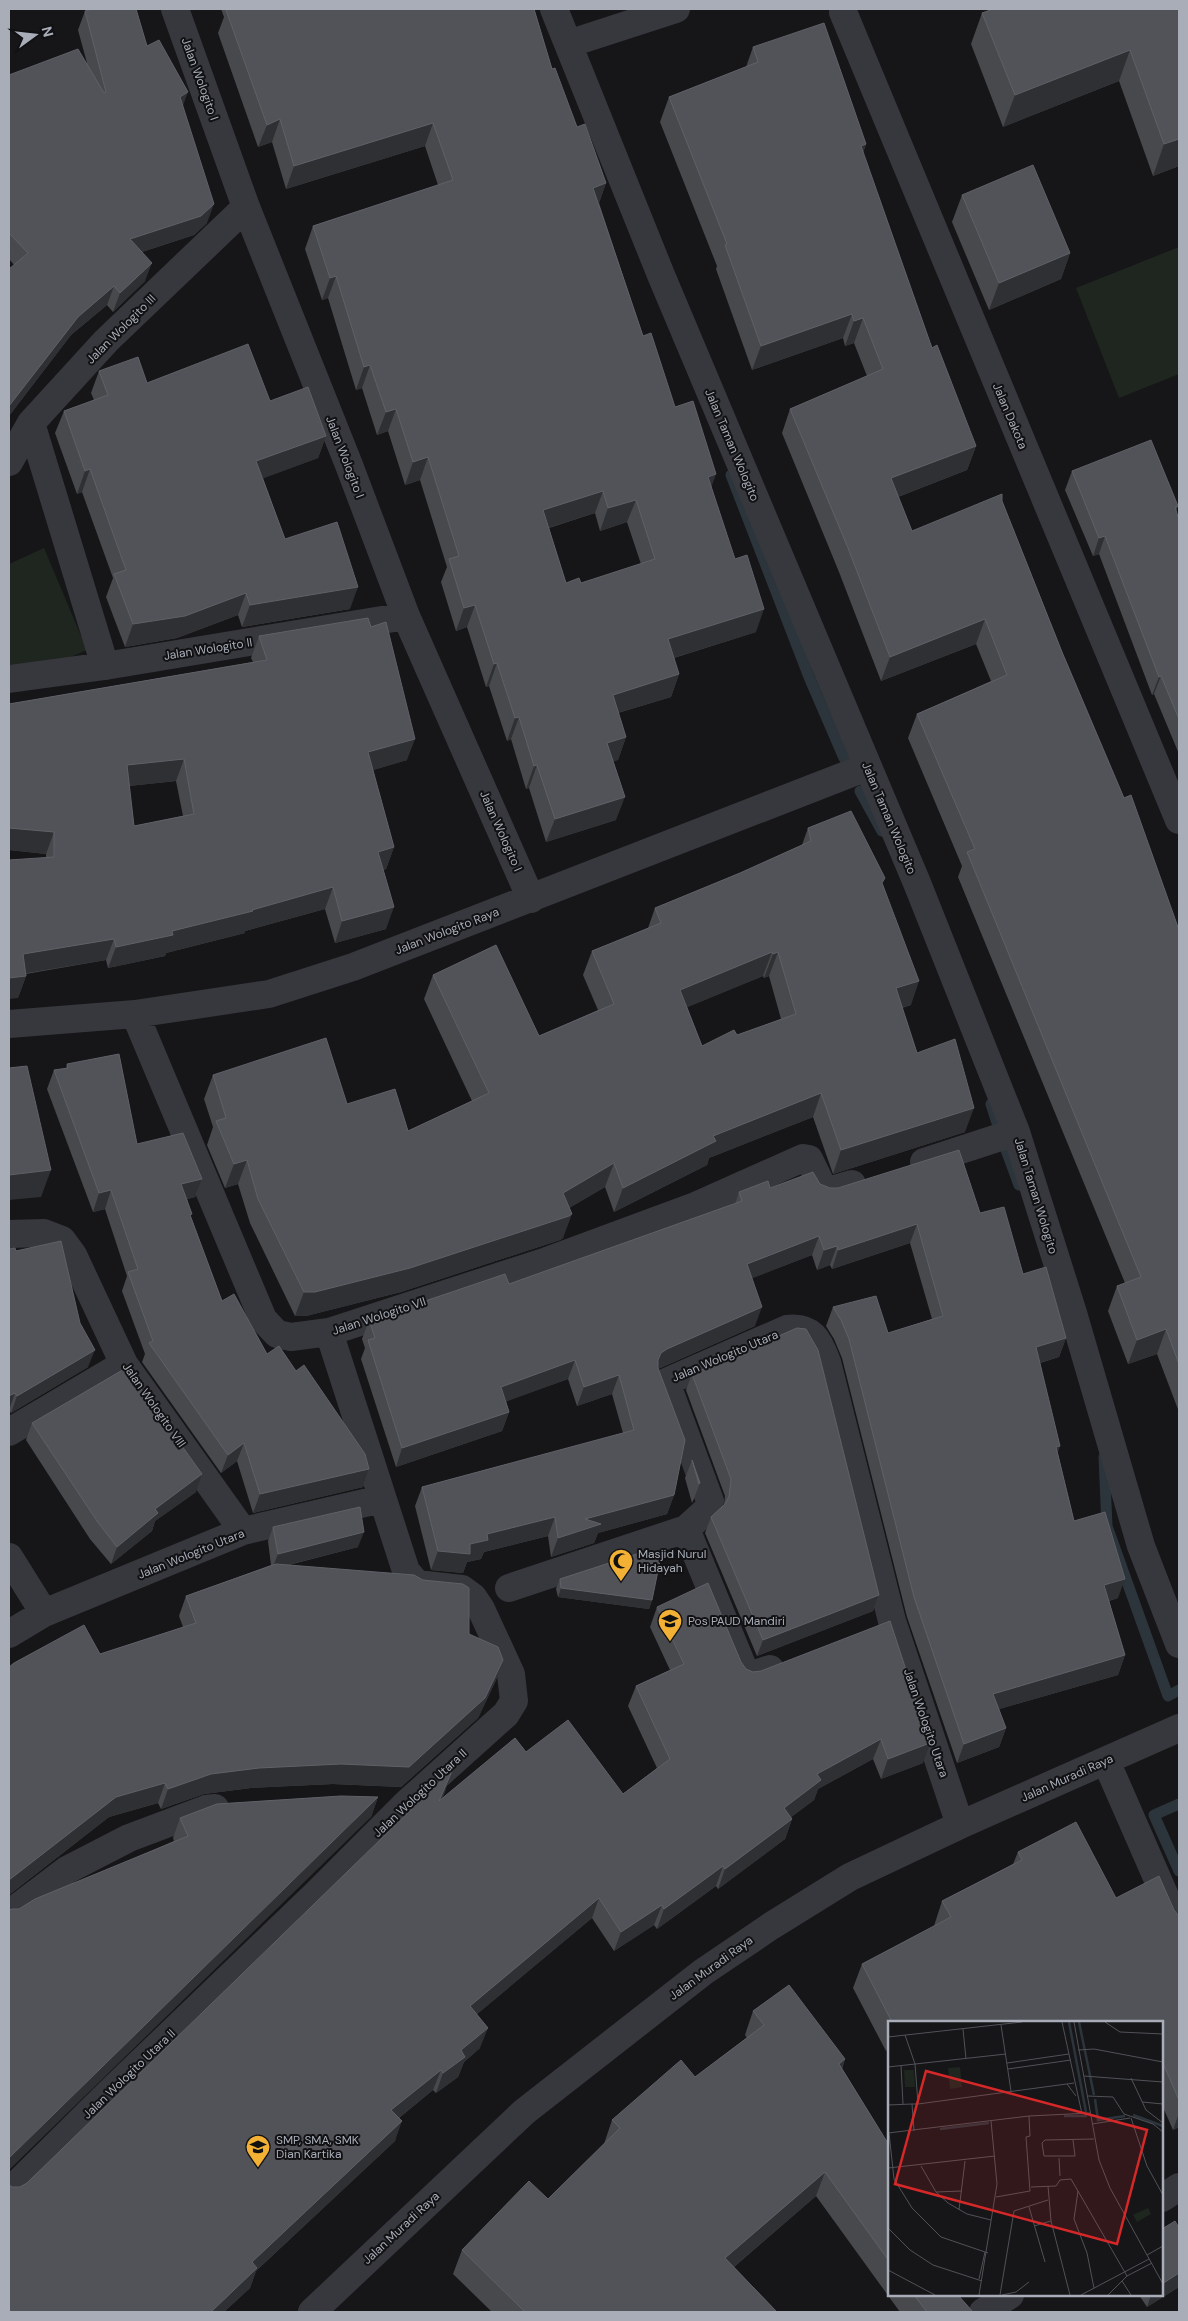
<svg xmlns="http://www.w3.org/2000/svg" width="1188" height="2321" viewBox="0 0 1188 2321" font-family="'DM Sans',sans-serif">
  <rect width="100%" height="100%" fill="#161618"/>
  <path fill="#1e261f" d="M1179,247V374L1119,398L1076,288Z
    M44,548L87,650L17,680L9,662V564Z"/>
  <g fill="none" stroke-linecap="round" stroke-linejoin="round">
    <path stroke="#2c353c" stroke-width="11" d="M731,475L809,677L844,758
      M860,791L882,831
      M991,1104L998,1126
      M1005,1147L1019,1185
      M1104,1457L1107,1526L1168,1696L1179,1690
      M1179,1804L1154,1815L1179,1871"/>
    <path stroke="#37383d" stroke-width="28" d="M175,9L246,207L349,465L406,616L531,899
      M554,9L661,275L917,883L1016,1132L1073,1313L1141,1546L1179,1644
      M843,12L1179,820
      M568,44L676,9
      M31,423L105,666
      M9,462L31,423L106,341L246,207
      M9,679L105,666L406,616
      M135,1014L263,1319L277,1334L291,1337L329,1332L547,1261L693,1207L803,1158L809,1159L825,1192L852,1184
      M9,1024L135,1014L269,994L353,967L867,767
      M924,1162L1016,1132
      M9,1234L44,1233L62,1240L73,1255L124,1364L243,1531
      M9,1432L124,1364
      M686,1529L745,1672L748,1676L770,1669
      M9,1557L44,1613
      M509,1588L686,1529L708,1509L710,1501L666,1382L787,1329C812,1326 819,1340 827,1362L892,1621L960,1825
      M9,1634L44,1613L243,1531L382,1499
      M1106,1761L1179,1928
      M9,1914L67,1870L129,1838L206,1809L215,1808
      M9,2192L110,2092L316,1894L407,1803L506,1714L514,1701L511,1674L481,1609L473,1597L462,1589L417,1584L406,1571L329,1332
      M1162,2198L1179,2187
      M312,2312L524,2112L703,1972L771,1926L850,1877L960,1825L1179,1728
      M983,2312L1010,2295"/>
  </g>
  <path fill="#47494d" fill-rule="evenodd" d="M221,9H534L552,69L577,127L606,183L599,203L643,336L711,486L756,632L674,658L679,674L671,697L618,713L626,737L618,760L613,761L616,820L546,842L529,788L526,789L511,739L507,741L489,686L486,687L467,627L456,631L441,582L447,567L420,480L405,485L388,431L377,435L362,388L356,390L328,298L322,300L305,249L313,226L438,185L425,146L286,189L272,142L258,147L218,33L224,17ZM595,513L600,531L627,522L641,564L581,583H566L549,528Z
    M1179,9V166L1153,176L1119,81L1003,127L971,44L982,13Z
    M85,11L147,46L183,107L207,223L194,235L142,252L145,281L113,312L107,305L71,335L9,416V269L14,265L9,259V75L87,63L78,30Z
    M753,47L866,144L863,153L932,348L976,446L967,470L898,497L912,531L1002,501L1062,652L1179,930V1412L1157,1354L1128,1364L1108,1311L1117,1286L1125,1283L958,877L962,866L908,738L917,714L991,681L976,644L881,681L839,572L782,433L790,409L867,376L854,343L845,346L843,338L752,370L716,269L717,266L660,122L669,97L746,67Z
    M962,195L1070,253L1061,279L989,310L952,222Z
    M99,371L147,383L270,401L326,436L318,458L263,478L285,539L350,609L242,627L238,615L177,638L125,647L106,597L113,578L82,492L77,494L55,433L64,411L94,400L91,393Z
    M1072,471L1178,506L1176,511L1179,520V754L1154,694L1152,695L1099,554L1093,556L1065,490Z
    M259,636L407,760L373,770L394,847L386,869L383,870L386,929L335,943L325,909L245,931V933L166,953L165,956L108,968L106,960L26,974V976L18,998L46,857V854L9,850V704L253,662L251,658ZM176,781L183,816L134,826L129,786Z
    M808,828L883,885L911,1005L902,1008L917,1053L965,1132L833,1174L813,1117L709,1158L707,1165L614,1212L605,1187L569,1208L563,1238L560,1240L401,1292L306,1316H295L250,1223L238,1184L225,1188L207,1145L213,1127L204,1099L213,1075L347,1104L408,1131L472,1101L424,999L433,975L539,1036L598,1010L583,975L592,951L648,928L655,908L740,873L802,845ZM763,976L764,978L769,976L781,1019L737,1035L702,1046L687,1007Z
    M67,1064L137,1144L202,1179L195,1197L187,1199L191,1217L222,1301L267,1354L296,1371L369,1469L363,1487L253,1513L237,1461L221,1473L142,1362L145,1354L122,1291L127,1276L105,1209L93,1212L47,1089L54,1070L66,1069Z
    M820,1184L830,1188L980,1213L1023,1274L1066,1338L1059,1357L1040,1363L1058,1454L1074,1521L1118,1598L1109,1601L1125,1655L1118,1675L999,1709L1006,1728L999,1747L957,1763L907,1617L842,1358L834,1339L826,1326L833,1307L888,1333L932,1319L910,1243L832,1269L830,1265L817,1270L812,1255L752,1278L755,1326L658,1369L674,1495L667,1514L598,1533L594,1543L551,1557L548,1536L484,1552L481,1559L467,1562L463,1573L431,1570L415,1506L422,1487L623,1433L612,1394L577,1406L568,1379L506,1401L509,1412L502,1431L396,1467L361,1359L365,1348L362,1339L369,1320L509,1284L735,1204L739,1192L770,1188Z
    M9,1249L16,1251L88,1367L11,1413L9,1410Z
    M692,1374L879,1595L873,1611L757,1656L705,1533L711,1517L724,1505L725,1496L686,1390Z
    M32,1423L196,1492L155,1521L152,1531L111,1564L90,1539L26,1440Z
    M692,1460L700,1483L693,1501L692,1503L685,1478Z
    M273,1527L358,1547L289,1565L469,1634L503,1660L496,1680L478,1718L401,1787L333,1784L251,1788L204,1794L161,1809L158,1803L109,1817L9,1895V1667L100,1654L183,1627L179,1616L186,1596L271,1565L268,1541Z
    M560,1579L652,1600L649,1609L558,1597L556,1589Z
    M657,1607L741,1662L746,1669L753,1672L761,1671L923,1763L881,1779L873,1759L818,1789L814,1800L791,1817L792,1819L785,1839L718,1889L716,1886L657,1929L654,1925L614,1951L592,1918L477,2014L480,2048L464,2062L458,2077L436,2093L433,2090L399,2118L395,2141L256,2271L250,2288L224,2312H9L12,2187H20L27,2183L446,1789L442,1799L526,1752L623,1794L657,1768L628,1706L636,1686L670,1670L650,1627Z
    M378,1797L371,1817L19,1909L174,1841L173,1838L180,1818Z
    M1018,1852L1116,1898L1174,1910L1179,1916V2127L1173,2130L1162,2105V2022H889V2049L886,2051L853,1988L862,1964L934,1926L942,1901L1013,1864Z
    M753,2011L845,2059L842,2069L889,2145V2295H959L958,2296L973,2312H900L816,2196L734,2267L777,2312H492L453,2274L462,2250L548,2199L604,2144L612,2120L695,2077L747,2038L745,2035Z
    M1175,2221L1179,2228V2287L1147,2307L1139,2295H1162V2229Z"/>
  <path fill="#2f3033" d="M1130,50L1119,81L1003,127L1015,95Z
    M188,92L181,111L180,97Z
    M280,119L272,142L258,147L267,125Z
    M433,123L425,146L286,189L294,166Z
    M1179,139V166L1153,176L1164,144Z
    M866,144L857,169L861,146Z
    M606,183L598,206L593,188Z
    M214,204L207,223L194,235L123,258L130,239Z
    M1070,253L1061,279L989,310L999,283Z
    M152,263L145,281L113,312L120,293Z
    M336,276L328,298L322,300L330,278Z
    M114,286L107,305L71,335L9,416V406L78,317Z
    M852,314L843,338L752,370L761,346Z
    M863,318L854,343L845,346L854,321Z
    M370,365L362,388L356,390L364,367Z
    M396,409L388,431L377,435L386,412Z
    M326,436L318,458L248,484L256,461Z
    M976,446L967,470L882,503L891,478Z
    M428,457L420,480L405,485L413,462Z
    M90,469L82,492L77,494L85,471Z
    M716,474L708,497V477Z
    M603,491L595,513L535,532L543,510Z
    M636,500L627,522L600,531L608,508Z
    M1105,536L1099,554L1093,556L1099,538Z
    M358,587L350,609L242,627L250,605Z
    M246,593L238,615L177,638L125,647L133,624Z
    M475,605L467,627L456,631L464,608Z
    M764,609L756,632L660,662L668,639Z
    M985,619L976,644L881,681L890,657Z
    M497,663L489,686L486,687L494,664Z
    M679,674L671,697L604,717L613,695Z
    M1161,676L1154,694L1152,695L1159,677Z
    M519,717L511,739L507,741L515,718Z
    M626,737L618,760L599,766L607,743Z
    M415,739L407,760L360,774L368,752Z
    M184,759L176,781L119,787L127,765Z
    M537,765L529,788L526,789L534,766Z
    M625,797L616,820L546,842L555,819Z
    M9,828L54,832L46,854L9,850Z
    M394,847L386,869L370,873L378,852Z
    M333,887L325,909L245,931V933L166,953L165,956L108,968L116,947Z
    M394,907L386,929L335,943L342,921Z
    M114,939L106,960L15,975L23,954Z
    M772,952L763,976L671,1014L680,990Z
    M778,952L769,976L764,978L773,954Z
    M26,976L18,998L9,999V978Z
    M919,981L911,1005L887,1012L896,988Z
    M821,1093L813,1117L709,1158L707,1165L614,1212L623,1188L713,1136Z
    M974,1108L965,1132L833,1174L841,1150Z
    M247,1160L238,1184L225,1188L234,1164Z
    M614,1163L605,1187L554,1217L563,1193Z
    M51,1170L41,1197L9,1200V1175Z
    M202,1179L195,1197L175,1202L181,1184Z
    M111,1190L105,1209L93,1212L99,1193Z
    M572,1214L563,1238L560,1240L401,1292L306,1316H295L304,1292Z
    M917,1224L910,1243L832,1269L838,1250Z
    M819,1236L812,1255L740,1283L747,1264Z
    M837,1246L830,1265L817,1270L824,1250Z
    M762,1307L755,1326L660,1368L654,1372L658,1360L661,1353L667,1349Z
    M1166,1329L1157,1354L1128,1364L1137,1340Z
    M1066,1338L1059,1357L1029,1366L1036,1347Z
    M95,1350L88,1367L11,1413L17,1396Z
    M575,1360L568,1379L494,1406L501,1387Z
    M619,1375L612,1394L577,1406L584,1387Z
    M15,1393L9,1410V1396Z
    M509,1412L502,1431L396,1467L402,1448Z
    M244,1443L237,1461L221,1473L228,1455Z
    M1060,1446L1054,1465L1056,1447Z
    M369,1469L363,1487L253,1513L260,1494Z
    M202,1474L196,1492L155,1521L152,1531L111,1564L117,1547L155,1509Z
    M674,1495L667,1514L598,1533L594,1543L551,1557L558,1538L585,1519Z
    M555,1517L548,1536L484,1552L481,1559L467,1562L463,1573L431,1570L438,1551L470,1544L487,1534Z
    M364,1532L358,1547L272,1569L278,1554Z
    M1125,1579L1118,1598L1097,1604L1104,1585Z
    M561,1588L652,1600L649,1609L558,1597Z
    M879,1595L873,1611L757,1656L763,1640Z
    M1125,1655L1118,1675L986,1713L993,1694Z
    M503,1660L496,1680L478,1718L401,1787L333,1784L251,1788L204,1794L161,1809L168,1789Z
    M1006,1728L999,1747L957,1763L964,1744Z
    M881,1739L873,1759L818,1789L814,1800L777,1828L784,1808L817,1774Z
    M930,1743L923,1763L881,1779L888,1759Z
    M453,1769L446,1789L432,1821L439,1801Z
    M165,1783L158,1803L109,1817L9,1895V1880L116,1797Z
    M378,1797L371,1817L9,2170V2158Z
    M792,1819L785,1839L718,1889L725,1869Z
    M723,1866L716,1886L657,1929L664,1909Z
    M599,1898L592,1918L463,2026L470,2006Z
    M662,1905L654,1925L614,1951L621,1932Z
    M488,2028L480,2048L464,2062L458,2077L436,2093L443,2073L461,2050Z
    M889,2041V2049L886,2051Z
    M845,2059L836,2083L839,2064Z
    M441,2070L433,2090L384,2130L391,2110Z
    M1179,2113V2127L1173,2130Z
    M402,2121L395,2141L256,2271L250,2288L224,2312H211L252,2262Z
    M825,2172L816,2196L716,2282L725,2258Z
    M1179,2273V2287L1147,2307L1151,2295H1162V2284Z"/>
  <path fill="#525359" stroke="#5f6168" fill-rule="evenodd" d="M93,9H136L147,46L159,40L188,92L180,97L214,204L201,216L130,239L152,263L120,293L114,286L78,317L9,406V269L28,253L9,233V75L78,49L104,93L106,92L85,11Z
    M230,9H534L552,69L555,68L577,127L585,124L606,183L593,188L643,336L651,333L675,407L693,401L716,474L708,477L735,559L747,555L764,609L668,639L679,674L613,695L626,737L607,743L625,797L555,819L537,765L534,766L519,717L515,718L497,663L494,664L475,605L464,608L449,559L459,556L428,457L413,462L396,409L386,412L370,365L364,367L336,276L330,278L313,226L453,180L433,123L294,166L280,119L267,125L226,10ZM603,491L608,508L636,500L655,559L581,583L579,578L566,583L543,510Z
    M993,9H1179V139L1164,144L1130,50L1015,95L982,13Z
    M824,23L866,144L861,146L932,348L937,345L976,446L891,478L912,531L1002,494V501L1062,652L1124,798L1131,795L1179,930V1364L1166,1329L1137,1340L1117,1286L1141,1277L967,852L975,849L917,714L1007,675L985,619L890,657L848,548L790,409L883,369L863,318L854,321L852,314L761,346L725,245L727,244L669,97L758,62L753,47Z
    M1033,165L1070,253L999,283L962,195Z
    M248,344L270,401L308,387L326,436L256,461L285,539L337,522L358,587L250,605L246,593L185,616L133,624L114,574L126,570L90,469L85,471L64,411L108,395L99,371L138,357L147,383Z
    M1151,440L1178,506L1175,507L1179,520V719L1161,676L1159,677L1105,536L1099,538L1072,471Z
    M368,618L371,627L386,622L415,739L368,752L394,847L378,852L394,907L342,921L333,887L252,910L253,911L172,931L173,935L116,947L114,939L23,954L26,976L9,978V860L54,857V832L9,828V704L267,660L259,636ZM184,759L194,814L134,826L127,765Z
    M851,811L885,878L882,883L919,981L896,988L917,1053L955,1039L974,1108L841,1150L821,1093L713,1136L716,1141L623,1188L614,1163L563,1193L572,1214L569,1216L410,1268L315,1292H304L258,1199L247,1160L234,1164L216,1121L226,1118L213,1075L326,1038L347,1104L395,1089L408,1131L489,1093L433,975L496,945L539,1036L614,1004L592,951L661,923L655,908L740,873L811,841L808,828ZM772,952L773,954L778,952L796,1014L737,1035L734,1030L702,1046L680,990Z
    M119,1054L137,1144L183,1133L202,1179L181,1184L192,1214L190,1215L222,1301L234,1294L267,1354L279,1346L296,1371L304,1365L365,1454L369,1469L260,1494L244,1443L228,1455L149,1343L153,1341L128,1272L138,1269L111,1190L99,1193L54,1070L68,1068L67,1064Z
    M27,1066L51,1170L9,1175V1068Z
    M959,1150L980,1213L1004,1207L1023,1274L1046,1267L1066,1338L1036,1347L1060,1446L1056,1447L1074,1521L1105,1512L1125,1579L1104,1585L1125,1655L993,1694L1006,1728L964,1744L914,1597L849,1339L841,1320L833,1307L876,1296L888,1333L943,1316L917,1224L838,1250L837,1246L824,1250L819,1236L747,1264L762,1307L667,1349L661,1353L658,1360V1368L685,1440L674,1495L585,1519L601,1524L558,1538L555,1517L487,1534L488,1540L470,1544V1554L438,1551L422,1487L634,1430L619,1375L584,1387L575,1360L501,1387L509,1412L402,1448L368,1340L375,1338L369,1320L505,1274L509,1284L742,1201L739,1192L768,1181L770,1188L813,1172L820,1184L830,1188H838Z
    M61,1241L80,1323L95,1350L17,1396L15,1393L9,1396V1249L15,1248L16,1251Z
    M797,1328L806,1329L818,1350L879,1595L763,1640L711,1517L725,1504L729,1497L731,1479L692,1374Z
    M126,1368L202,1474L155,1509L158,1513L117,1547L97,1521L32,1423Z
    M692,1460L700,1483L699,1484Z
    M360,1507L364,1532L278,1554L273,1527Z
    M646,1551L661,1556L652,1600L561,1588L560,1579Z
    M276,1564L414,1575L423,1580L463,1584L469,1588V1634L498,1647L503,1660L485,1698L409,1767L341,1764L259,1768L211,1774L168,1789L165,1783L116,1797L9,1880V1667L14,1663L84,1625L100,1654L196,1623L186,1596Z
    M708,1583L741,1662L746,1669L753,1672L761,1671L890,1621L930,1743L888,1759L881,1739L817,1774L821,1780L784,1808L792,1819L725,1869L723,1866L664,1909L662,1905L621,1932L599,1898L470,2006L488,2028L461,2050L465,2057L443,2073L441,2070L391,2110L402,2121L252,2262L257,2268L211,2312H9V2185L12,2187H20L27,2183L453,1769L439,1801L515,1738L526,1752L568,1720L623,1794L670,1759L636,1686L684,1664L657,1607Z
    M341,1796L378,1797L9,2158V1910L12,1909H19L35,1899L188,1836L180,1818L217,1804Z
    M1076,1822L1116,1898L1159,1876L1174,1910L1179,1916V2100L1162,2061V2022H892L862,1964L951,1917L942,1901L1022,1860L1018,1852Z
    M789,1985L845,2059L839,2064L889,2145V2261L825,2172L725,2258L777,2312H525L462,2250L529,2181L548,2199L620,2128L612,2120L681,2060L695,2077L764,2025L753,2011Z
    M1175,2221L1179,2228V2273L1162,2284V2229Z
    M914,2295H958L973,2312H927Z"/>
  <defs>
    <symbol id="mosque-pin" viewBox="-11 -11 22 30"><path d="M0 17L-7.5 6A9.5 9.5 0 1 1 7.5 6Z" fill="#f2b134" stroke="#111113"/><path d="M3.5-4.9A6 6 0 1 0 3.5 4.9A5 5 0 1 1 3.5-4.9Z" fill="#111"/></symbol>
    <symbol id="school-pin" viewBox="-11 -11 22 30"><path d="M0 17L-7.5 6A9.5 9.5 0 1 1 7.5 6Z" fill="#f2b134" stroke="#111113"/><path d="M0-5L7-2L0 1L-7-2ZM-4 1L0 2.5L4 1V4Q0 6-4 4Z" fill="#111"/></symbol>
  </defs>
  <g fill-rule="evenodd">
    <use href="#mosque-pin" x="607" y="1547" width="28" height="38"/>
    <use href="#school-pin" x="656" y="1607" width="28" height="38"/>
    <use href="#school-pin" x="244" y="2133" width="28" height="38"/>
  </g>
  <g text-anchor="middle" stroke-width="4" stroke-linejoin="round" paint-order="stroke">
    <g font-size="12" fill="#a8adb8" stroke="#111113">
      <text transform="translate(200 79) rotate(70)" y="4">Jalan Wologito I</text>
      <text transform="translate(121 329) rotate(-45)" y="4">Jalan Wologito III</text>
      <text transform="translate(1010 416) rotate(67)" y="4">Jalan Dakota</text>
      <text transform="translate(732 445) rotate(67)" y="4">Jalan Taman Wologito</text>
      <text transform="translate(345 457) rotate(69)" y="4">Jalan Wologito I</text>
      <text transform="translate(208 649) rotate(-9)" y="4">Jalan Wologito II</text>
      <text transform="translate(889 818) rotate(67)" y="4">Jalan Taman Wologito</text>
      <text transform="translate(501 831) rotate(66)" y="4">Jalan Wologito I</text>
      <text transform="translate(447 931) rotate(-21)" y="4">Jalan Wologito Raya</text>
      <text transform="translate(1036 1196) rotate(73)" y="4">Jalan Taman Wologito</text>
      <text transform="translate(379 1316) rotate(-18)" y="4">Jalan Wologito VII</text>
      <text transform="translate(725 1356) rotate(-23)" y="4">Jalan Wologito Utara</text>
      <text transform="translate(154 1405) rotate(55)" y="4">Jalan Wologito VIII</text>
      <text transform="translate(191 1554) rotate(-22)" y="4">Jalan Wologito Utara</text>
      <text transform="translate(926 1723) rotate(71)" y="4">Jalan Wologito Utara</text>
      <text transform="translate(1067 1778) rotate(-24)" y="4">Jalan Muradi Raya</text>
      <text transform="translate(420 1793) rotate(-43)" y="4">Jalan Wologito Utara II</text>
      <text transform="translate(711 1968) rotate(-36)" y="4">Jalan Muradi Raya</text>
      <text transform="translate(129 2074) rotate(-44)" y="4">Jalan Wologito Utara II</text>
      <text transform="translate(401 2228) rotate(-43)" y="4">Jalan Muradi Raya</text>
    </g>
    <g font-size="12" fill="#a8adb8" stroke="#111113" text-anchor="start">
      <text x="638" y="1558">Masjid Nurul<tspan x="638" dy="14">Hidayah</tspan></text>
      <text x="688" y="1625">Pos PAUD Mandiri</text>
      <text x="276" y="2144">SMP, SMA, SMK<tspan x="276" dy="14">Dian Kartika</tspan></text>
    </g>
  </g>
  <g transform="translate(888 2021)">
    <rect width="275" height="275" fill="#161618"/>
    <path d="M72,46L74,66L62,68L60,47ZM16,49H26L27,66H17ZM260,187L263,193L249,201L245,194Z" fill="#1e261f"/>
    <path fill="none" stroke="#2c353c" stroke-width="2.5" d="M181,1L198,91M191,1L206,74M207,78L210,99L237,95M245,94L275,105M176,95H199M52,108L101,102"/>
    <path fill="none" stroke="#505258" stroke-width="1" d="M174,1L194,93M186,1L211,139L222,167L275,263M217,1L232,11L275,13M113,4L123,70M75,8L78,38M17,14L27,43L30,83H24L26,110M0,16L134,1M190,29L206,28L275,41M119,42L181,33M13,44L15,83M0,46L118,33M120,48L183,39M196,55L275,61M243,57L258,89L275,102M179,63L188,75M200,75L225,76L236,93L265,103L275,111M254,81L275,83M30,83L186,62M0,84L24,83M243,97L259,145L275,174M204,103L242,97M0,112L141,95L202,92M1,112L6,158L24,187L53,216L100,232M185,119L187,135H156L154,122L157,119L206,118M171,137L172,155M33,145L48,171L60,182L79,193L103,199M0,147L107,135M160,165L163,200L182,274M143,166L168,165L172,159L183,158L239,255M190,170L186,198L199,232L206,267M48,171L74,170M108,176L142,170L138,116L142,115L141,95M141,186L157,241M71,189L77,140M146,205L163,200M0,207L22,229L45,244L94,260M259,234L275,225M0,249L47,274M91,258L97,231M234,260L243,274M91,274L109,163L103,100M112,274L126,190L160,179M114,274L128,271L141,261M193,274L261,238M220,274L239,255L264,242"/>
    <path fill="#d62828" fill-opacity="0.15" stroke="#d62828" stroke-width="2.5" d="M38,50L259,109L229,223L7,163Z"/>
    <rect width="275" height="275" fill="none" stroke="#a8adb8" stroke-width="2.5"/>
  </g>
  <rect width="1188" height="2321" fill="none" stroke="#a8adb8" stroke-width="20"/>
  <g transform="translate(35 35) rotate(75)" stroke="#111113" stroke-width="4" paint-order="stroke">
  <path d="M0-4L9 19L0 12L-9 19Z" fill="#a8adb8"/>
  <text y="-8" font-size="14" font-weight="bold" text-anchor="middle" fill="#a8adb8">N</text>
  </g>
</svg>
